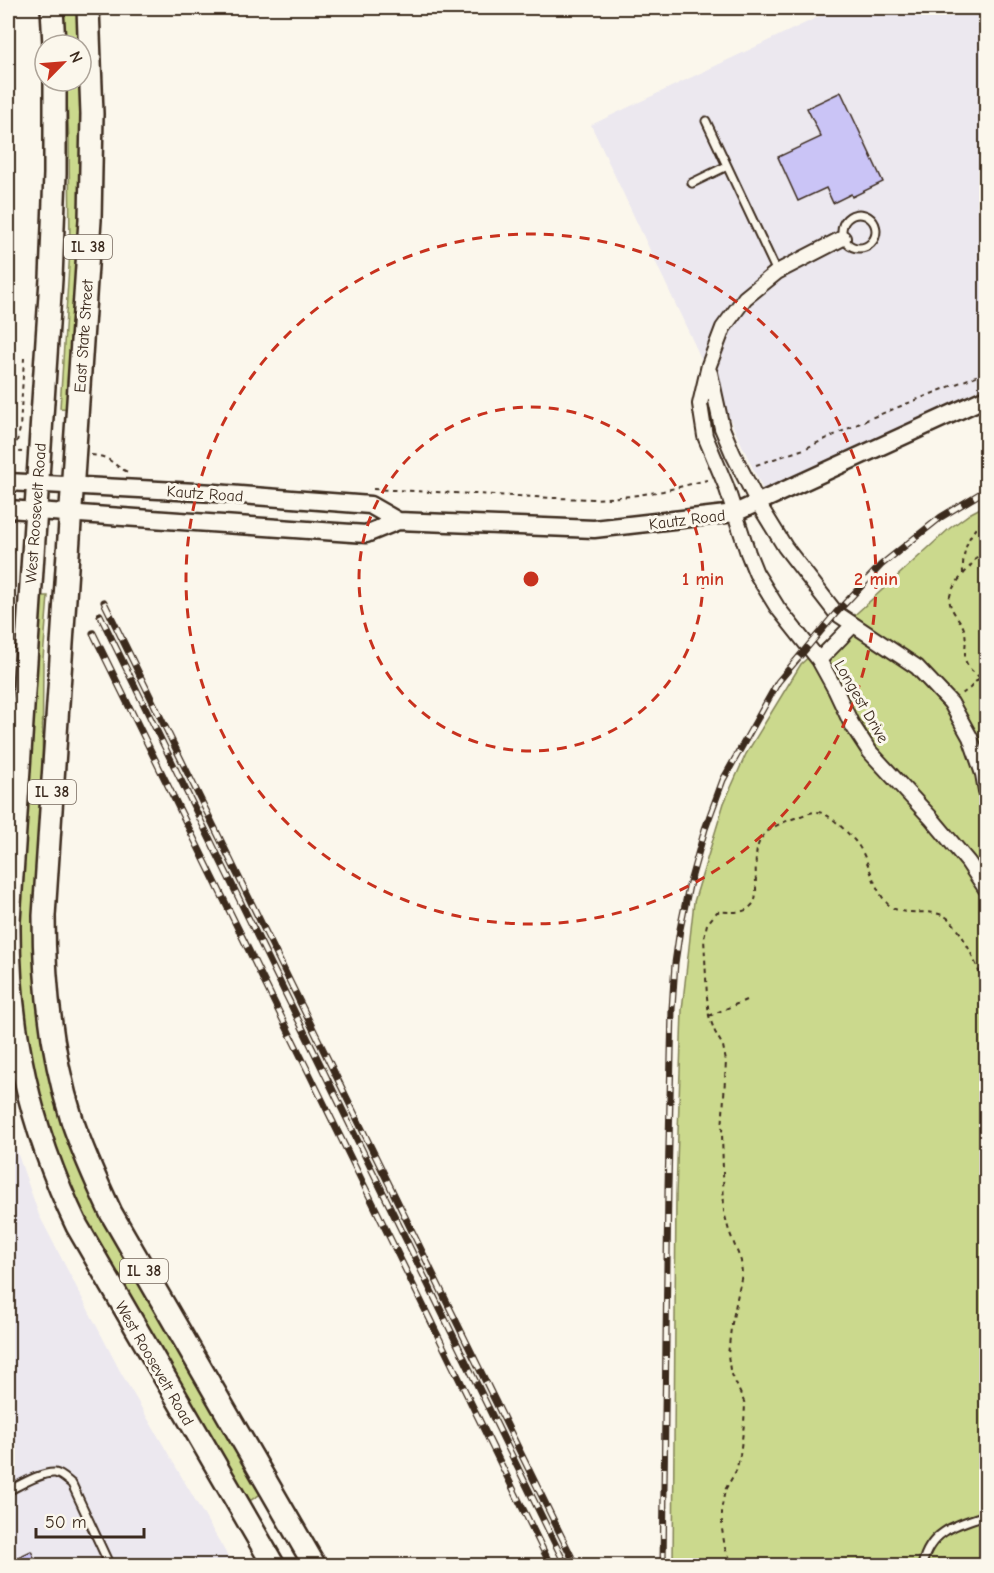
<svg xmlns="http://www.w3.org/2000/svg" width="994" height="1573" viewBox="0 0 994 1573" font-family="'Comic Neue',sans-serif">
  <rect width="100%" height="100%" fill="#fbf7ec"/>
  <filter id="ink" filterUnits="userSpaceOnUse"><feTurbulence type="fractalNoise" baseFrequency=".0167" numOctaves="2"/><feDisplacementMap in="SourceGraphic" scale="12" xChannelSelector="R" yChannelSelector="G"/><feConvolveMatrix kernelMatrix="1 2 1 2 8 2 1 2 1" color-interpolation-filters="sRGB"/></filter>
  <g filter="url(#ink)">
    <path fill="#ece8ef" d="M837,8H986V386L765,494L591,125Z
      M8,1126L39,1215L120,1371L233,1565H8Z"/>
    <path fill="#cbd98d" stroke="#838256" stroke-width="1.5" d="M62,8H78L80,45H64Z
      M66,81H81C85,190 75,300 69,409L60,408L70,250L69,141Z
      M986,505V1565L673,1566L676,1195L682,1010L694,902L724,803L746,754L801,664L950,528L971,513Z
      M38,596H48L43,659L42,793L35,956L37,991L44,1045L75,1157L101,1215L261,1494L248,1502L93,1235L74,1197L59,1161L35,1082L21,997L18,918Z"/>
    <path fill="#cac4f6" stroke="#3b2a1e" stroke-width="1.5" d="M841,92L883,182L852,197L851,194L833,203L826,188L798,201L778,157L821,137L807,108Z
      M31,1551L38,1566H8V1562Z"/>
    <g fill="none" stroke-linecap="round" stroke-linejoin="round">
      <defs>
        <path id="service" d="M706,121L777,272
          M692,183L727,166
          M842 231a17 17 0 1 1 34 0a17 17 0 1 1-34 0Z
          M8,1491C20,1485 41,1472 55,1473C61,1474 67,1480 72,1484L110,1566
          M922,1566C929,1531 957,1524 986,1515"/>
        <path id="minor" d="M843,238L777,272L745,298L723,328L709,365L700,404L705,436L726,486L748,553L756,573L777,607L819,660L835,689L851,723L870,752L932,819L968,862L986,889
          M710,373L722,428L733,454L758,503L785,547L836,613L917,667L951,703L970,737L983,774L986,791
          M819,660L853,625"/>
        <path id="tertiary" d="M8,482L215,493L370,505L398,521
          M8,509L366,534L398,521L594,529L735,513L986,398"/>
        <path id="primary" d="M52,8L54,45
          M88,8L92,114L90,220L44,916C44,985 51,1054 72,1120C83,1152 97,1183 111,1213L315,1566
          M55,81V174L51,279L9,921C8,1031 29,1126 77,1226L274,1566"/>
      </defs>
      <use href="#service" stroke="#3b2a1e" stroke-width="11"/>
      <use href="#minor" stroke="#3b2a1e" stroke-width="18"/>
      <use href="#tertiary" stroke="#3b2a1e" stroke-width="21"/>
      <use href="#primary" stroke="#3b2a1e" stroke-width="26"/>
      <path stroke="#3b2a1e" stroke-width="2" stroke-dasharray="4.5 4.5" stroke-linecap="butt" d="M11,449L13,451L22,452
        M91,455C112,456 111,465 128,472
        M756,465L804,449L871,418L986,372
        M8,466L9,455L8,453L17,441L20,429L24,358
        M373,489L555,498L596,499L631,496L663,491L707,480
        M8,541L13,552L14,558
        M986,541C981,549 977,558 971,565C964,575 953,583 950,596C947,609 960,618 964,629C968,640 963,652 966,662C970,671 978,677 986,680
        M963,574C962,553 968,531 986,519
        M962,694L970,688L979,678
        M709,1016L746,1000
        M736,1566L732,1563L725,1548L722,1529V1506L725,1490L736,1471L740,1455L744,1424L745,1404L730,1370L728,1355L731,1328L742,1274L741,1261L729,1231L724,1212L722,1132L726,1061L723,1046L715,1032L709,1016L707,997L704,938L707,924L717,912C727,911 744,915 751,906C757,901 756,892 756,885C755,841 754,832 798,817C804,815 810,812 816,812C828,811 847,832 855,841C870,859 871,884 886,902C900,920 928,906 946,917C963,928 978,970 986,988"/>
      <use href="#service" stroke="#fbf7ec" stroke-width="7"/>
      <use href="#minor" stroke="#fbf7ec" stroke-width="14"/>
      <use href="#tertiary" stroke="#fbf7ec" stroke-width="16"/>
      <use href="#primary" stroke="#fbf7ec" stroke-width="21"/>
      <defs>
        <path id="rail" d="M104,602L576,1566
          M100,615L566,1566
          M93,633L551,1566
          M663,1566L668,1187L672,1009L675,963L680,929L689,886L705,829L723,780L778,682L836,613L881,565L941,517L986,490"/>
      </defs>
      <use href="#rail" stroke="#3b2a1e" stroke-width="7"/>
      <use href="#rail" stroke="#fbf7ec" stroke-width="4.5" stroke-dasharray="14" stroke-linecap="butt"/>
    </g>
  </g>
  <g fill="none" stroke="#c8321e" stroke-width="3" stroke-dasharray="10 8">
    <circle cx="531" cy="579" r="172"/>
    <circle cx="531" cy="579" r="345"/>
  </g>
  <g text-anchor="middle" stroke-width="6" stroke-linejoin="round" paint-order="stroke">
    <g fill="#fbf7ec" stroke="#75685c" stroke-width="1.5">
      <rect x="64" y="235" width="48" height="24" rx="4.5"/>
      <rect x="28" y="780" width="48" height="24" rx="4.5"/>
      <rect x="120" y="1259" width="48" height="24" rx="4.5"/>
    </g>
    <g font-size="15" font-weight="bold" fill="#3b2a1e">
      <text x="88" y="252">IL 38</text>
      <text x="52" y="797">IL 38</text>
      <text x="144" y="1276">IL 38</text>
    </g>
    <g font-size="16" fill="#3b2a1e" stroke="#fbf7ec">
      <text transform="translate(83 336) rotate(-86)" y="6">East State Street</text>
      <text transform="translate(205 493) rotate(4)" y="6">Kautz Road</text>
      <text transform="translate(35 513) rotate(-86)" y="6">West Roosevelt Road</text>
      <text transform="translate(687 519) rotate(-7)" y="6">Kautz Road</text>
      <text transform="translate(862 701) rotate(60)" y="6">Longest Drive</text>
      <text transform="translate(155 1363) rotate(60)" y="6">West Roosevelt Road</text>
    </g>
  </g>
  <circle cx="531" cy="579" r="9" fill="#c8321e" stroke="#fbf7ec" stroke-width="3"/>
  <g font-size="18" text-anchor="middle" font-weight="bold" fill="#c8321e" stroke="#fbf7ec" stroke-width="6" stroke-linejoin="round" paint-order="stroke">
    <text x="703" y="585">1 min</text>
    <text x="876" y="585">2 min</text>
  </g>
  <rect width="994" height="1573" fill="none" stroke="#fbf7ec" stroke-width="30"/>
  <rect x="15" y="15" width="964" height="1543" fill="none" stroke="#3b2a1e" stroke-width="2" filter="url(#ink)"/>
  <g transform="translate(63 63) rotate(65)"><circle r="28" fill="#fbf7ec" stroke="#aea59a" stroke-width="1.5"/>
  <path d="M0-4.5L10 22L0 15L-10 22Z" fill="#c8321e"/>
  <text y="-9" font-size="16" font-weight="bold" text-anchor="middle" fill="#3b2a1e">N</text>
  </g>
  <path d="M36 1528v9h108v-9" fill="none" stroke="#3b2a1e" stroke-width="3"/>
  <text x="45" y="1528" font-size="18" fill="#3b2a1e" stroke="#fbf7ec" stroke-width="4.5" paint-order="stroke">50 m</text>
</svg>
